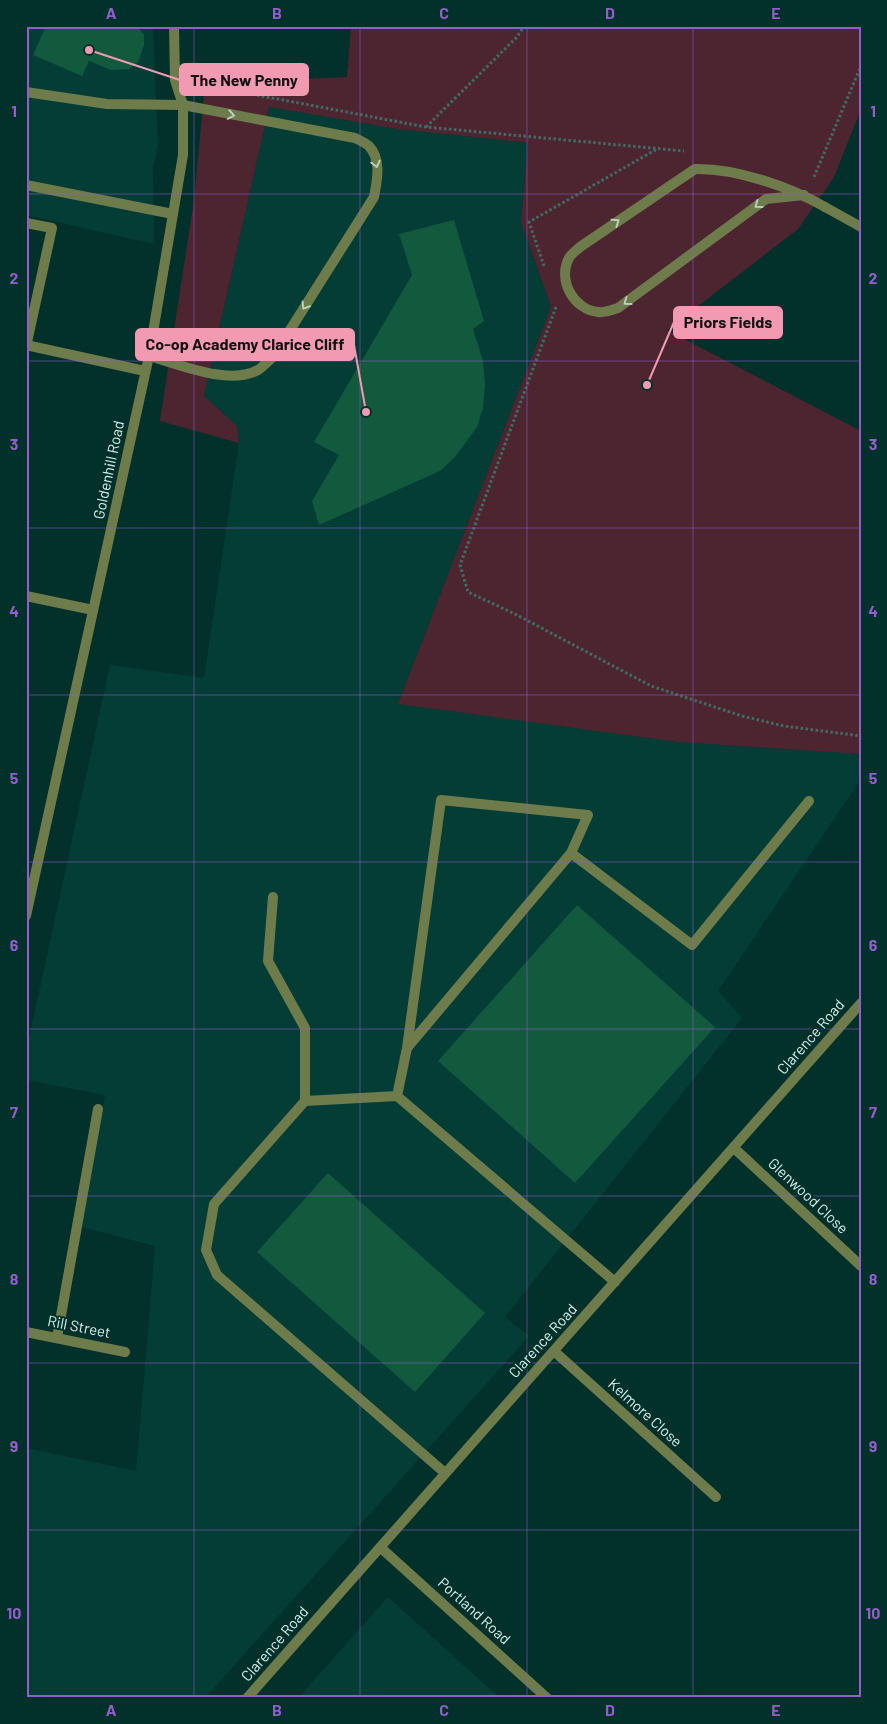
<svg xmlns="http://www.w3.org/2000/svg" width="887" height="1724" viewBox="0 0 887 1724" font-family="Barlow,sans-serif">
  <rect width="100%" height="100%" fill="#02302a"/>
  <path fill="#043d36" d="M26,26H153L158,143L153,170L154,244L26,215Z
    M269,107L397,129L528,143L521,222L551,307L398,704L677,742L861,754V779L718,991L742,1018L505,1317L529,1336L205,1698H26V1448L136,1471L155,1246L81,1227L105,1095L26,1080V1052L110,665L204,678L239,443L237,426L204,397Z
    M388,1597L500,1698H298Z"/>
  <path fill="#4d2531" d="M351,26H861V109L834,177L798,229L667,330L861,431V754L677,742L398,704L551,307L521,222L528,143L397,129L269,107L204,396L237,426L239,443L160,421L194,200L205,84L347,77Z"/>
  <path fill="#12593e" d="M46,26H137L144,35V45L138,62L129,69L111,70L89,61L82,76L33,55Z
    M454,220L484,321L473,329L483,361L485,386L483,408L477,427L455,457L440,471L319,525L312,501L339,455L314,442L412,275L399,234Z
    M577,905L715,1027L575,1183L438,1061Z
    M328,1173L485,1313L415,1392L257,1252Z"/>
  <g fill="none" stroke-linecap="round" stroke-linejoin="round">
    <path stroke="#426b65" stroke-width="3" stroke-dasharray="2.5 2.5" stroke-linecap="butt" d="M198,84L426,127L684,151
      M426,127L517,37L524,26
      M814,177L861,66
      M544,266L529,222L657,149
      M556,307L460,565L468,592L515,614L651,686L742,716L784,726L861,736"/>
    <path stroke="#6e7c4b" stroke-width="10" d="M26,92L107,104L183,105L355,138C359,140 366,143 369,146C382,160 377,181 374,197L273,357C268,361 263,367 258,370C229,386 179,364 149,356
      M26,185L173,214
      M804,195L766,199L618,308C612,310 604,313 598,312C574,310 557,280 569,258C571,254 577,250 580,247L695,169C736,168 790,187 825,207
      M26,223L52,228L26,347
      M571,853L692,945L809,801
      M273,897L268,961L305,1028V1101L397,1096
      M407,1048L571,853L588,815L441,800L407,1048L397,1096L615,1282
      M305,1101L214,1204L206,1250L217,1275L445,1473"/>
    <path stroke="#6e7c4b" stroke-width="10" d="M825,207L861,227
      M26,345L145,371
      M26,596L93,610
      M26,916L149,356L173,214L183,155V105L175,80L174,26
      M734,1148L861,1266
      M26,1332L125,1352
      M57,1338L98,1109
      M555,1352L716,1497
      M380,1547L547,1698
      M247,1698L861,1003"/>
  </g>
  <defs><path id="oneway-chevron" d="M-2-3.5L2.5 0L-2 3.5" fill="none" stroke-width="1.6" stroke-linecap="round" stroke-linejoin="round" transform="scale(1.25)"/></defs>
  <g stroke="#b8cfbc">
    <use href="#oneway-chevron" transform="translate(231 115) rotate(11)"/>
    <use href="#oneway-chevron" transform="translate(376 164) rotate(77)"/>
    <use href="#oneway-chevron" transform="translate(758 205) rotate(144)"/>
    <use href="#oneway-chevron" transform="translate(616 222) rotate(-34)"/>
    <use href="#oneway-chevron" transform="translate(627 302) rotate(144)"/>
    <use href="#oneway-chevron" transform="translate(305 306) rotate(122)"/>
  </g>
  <path fill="none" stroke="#925eca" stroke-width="1" stroke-opacity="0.55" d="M194,26V1698M360,26V1698M527,26V1698M693,26V1698M26,194H861M26,361H861M26,528H861M26,695H861M26,862H861M26,1029H861M26,1196H861M26,1363H861M26,1530H861"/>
  <g text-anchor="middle" stroke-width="4" stroke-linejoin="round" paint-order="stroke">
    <g font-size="15" fill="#d7f3ed" stroke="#02302a">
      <text transform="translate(109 470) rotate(-78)" y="5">Goldenhill Road</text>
      <text transform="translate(811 1037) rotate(-49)" y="5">Clarence Road</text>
      <text transform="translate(808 1196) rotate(43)" y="5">Glenwood Close</text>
      <text transform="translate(79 1327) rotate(11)" y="5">Rill Street</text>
      <text transform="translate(543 1341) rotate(-48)" y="5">Clarence Road</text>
      <text transform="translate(645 1413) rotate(42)" y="5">Kelmore Close</text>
      <text transform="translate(474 1611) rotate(42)" y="5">Portland Road</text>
      <text transform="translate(275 1644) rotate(-49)" y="5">Clarence Road</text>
    </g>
  </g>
  <path fill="none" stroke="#f19ab2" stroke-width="2" d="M89 50L180 80M647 385L674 322M366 412L354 345"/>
  <g fill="#f19ab2" stroke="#02302a" stroke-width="2">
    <circle cx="89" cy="50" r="5"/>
    <circle cx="647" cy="385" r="5"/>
    <circle cx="366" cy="412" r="5"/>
  </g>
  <g fill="#f19ab2" stroke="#f19ab2" stroke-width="2">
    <rect x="180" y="64" width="128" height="31" rx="5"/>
    <rect x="674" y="307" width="108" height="31" rx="5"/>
    <rect x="136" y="329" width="218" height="31" rx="5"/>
  </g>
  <g font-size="16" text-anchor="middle" font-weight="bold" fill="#111">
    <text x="244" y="86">The New Penny</text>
    <text x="728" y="328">Priors Fields</text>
    <text x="245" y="350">Co-op Academy Clarice Cliff</text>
  </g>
  <rect width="887" height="1724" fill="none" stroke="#02302a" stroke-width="55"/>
  <rect x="28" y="28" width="832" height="1668" fill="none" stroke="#925eca" stroke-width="2"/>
  <g font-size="16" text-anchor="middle" font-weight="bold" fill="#925eca">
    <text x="111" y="19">A</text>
    <text x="277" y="19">B</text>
    <text x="444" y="19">C</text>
    <text x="610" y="19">D</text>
    <text x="776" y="19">E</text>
    <text x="14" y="117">1</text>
    <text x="873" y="117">1</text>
    <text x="14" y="284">2</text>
    <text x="873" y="284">2</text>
    <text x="14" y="450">3</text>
    <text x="873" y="450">3</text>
    <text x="14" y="617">4</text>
    <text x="873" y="617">4</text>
    <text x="14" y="784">5</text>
    <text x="873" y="784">5</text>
    <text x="14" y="951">6</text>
    <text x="873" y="951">6</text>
    <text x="14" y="1118">7</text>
    <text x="873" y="1118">7</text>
    <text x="14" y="1285">8</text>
    <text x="873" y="1285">8</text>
    <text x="14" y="1452">9</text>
    <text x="873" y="1452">9</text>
    <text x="14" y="1619">10</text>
    <text x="873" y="1619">10</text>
    <text x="111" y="1716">A</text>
    <text x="277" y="1716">B</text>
    <text x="444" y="1716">C</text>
    <text x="610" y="1716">D</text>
    <text x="776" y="1716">E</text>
  </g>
</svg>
